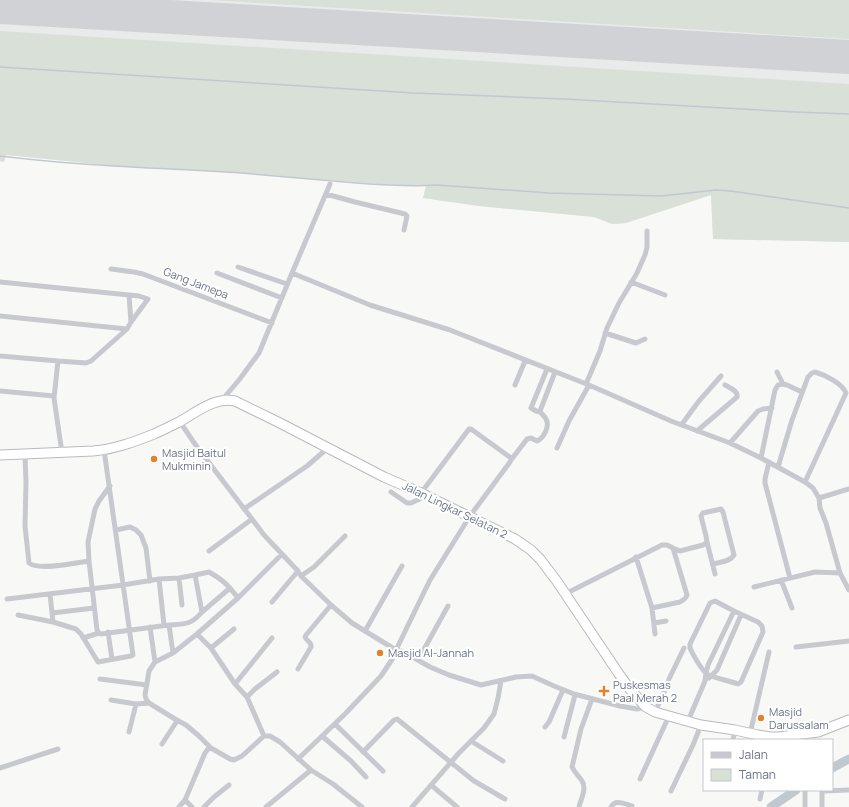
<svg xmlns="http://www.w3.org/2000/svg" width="849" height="807" viewBox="0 0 849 807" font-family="Manrope,sans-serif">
  <rect width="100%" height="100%" fill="#f8f9f7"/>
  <path fill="#e9eaea" d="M0,0H849V242L713,239L711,195L626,223L612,224L594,217L479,206L423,198L426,186L379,184L241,173L117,166L6,155L4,162L0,161Z"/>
  <path fill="#d9e0d8" d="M211,0H849V39Z
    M0,31L849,84V242L713,239L711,195L626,223L612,224L594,217L479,206L423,198L426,186L379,184L241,173L117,166L6,155L4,162L0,161Z"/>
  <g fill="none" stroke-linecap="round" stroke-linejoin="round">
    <path stroke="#c2c8cf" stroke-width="1.5" d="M0,67L413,93L564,99L795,112L849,114
      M0,156C80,166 161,168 241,173C279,176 318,180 356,183C383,185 410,187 437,185L549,193L661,196L716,190L731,191L849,208"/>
    <path stroke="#c2c8cf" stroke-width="9" d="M832,768L849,759
      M771,807L796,790"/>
    <path stroke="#d0d2d5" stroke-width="14" d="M19,0L28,8"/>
    <path stroke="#d0d2d5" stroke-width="34" d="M0,7L849,57"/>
    <path stroke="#d4d7db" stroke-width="5" stroke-dasharray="5 2.5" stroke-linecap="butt" d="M664,692L669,679"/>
    <defs>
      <path id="trunk" d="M0,455L93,451C115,449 134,442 154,434C163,430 171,426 179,422C197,412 214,397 235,401L278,422L384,477L421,493L515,539L531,550L540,559L556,580L619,674L629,688L646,707L655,712L669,716L701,725L735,730L758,735L770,737H778L818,732L849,720"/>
    </defs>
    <use href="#trunk" stroke="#b8babe" stroke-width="11"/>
    <path stroke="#c7c9ce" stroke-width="5" d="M326,194L355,202L405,214L407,216L404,230
      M238,267L287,284
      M111,269L134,272L143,274L272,323
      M217,273L282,298
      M292,273L370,305L450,330L589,385L671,421L730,443L761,458L805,482L813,488L819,498L820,508L826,523L840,573L849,590
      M0,282L129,295L139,296L148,299L131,322L127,329L91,361L86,363L58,361L54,398L62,453
      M631,282L665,295
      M129,295L131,322
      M0,316L127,329
      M605,333L636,343L645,339
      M0,356L58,361
      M777,372L783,384L787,385L802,392
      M586,384L600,351L607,328L619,303L637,273L645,255L647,247V231
      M515,385L525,361
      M0,391L54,396
      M222,400L239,380L259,353L292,273L330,184
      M540,412L536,411L531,408L547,369
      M180,422L197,447L252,519L264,535L298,571L301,576L331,605L352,623L396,650L395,655L381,676L345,714L298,759
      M682,424L699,401L721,376
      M697,431L737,397C739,391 730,388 725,385
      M730,443L758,411L763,409L772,408
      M557,448L569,421L589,385
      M25,455L26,482L25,526L29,563C38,571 76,563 89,561
      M761,458L775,390L778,385L783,384
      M511,460L527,439L531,438L537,441C544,438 550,426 546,419C544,415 541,414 540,411L555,372
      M769,462L765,479V483L790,578
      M778,467L792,420L808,377L812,373L815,372C825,375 842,383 846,393L805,482
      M110,486L99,501L95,509L88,542L89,561L97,630L99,633L101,634L169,625
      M391,492L407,503H411L426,496
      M421,493L469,429H471L511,458V460L510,462L470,516L430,580L396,650L404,652L430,667L449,675L481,685L516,677L532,676L554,686L574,694L620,706L637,709L646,707
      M819,498L849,489
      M244,509L307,466L329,447
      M116,530L130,527L136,530L141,535L146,548L150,581
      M209,551L252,519
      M636,557L652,608L655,634
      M713,564C720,562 730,562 734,555L723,512L721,509L703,513L701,516L706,536L707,542L715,574
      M301,576L314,567L345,536
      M179,578L182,605
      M159,579L164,625
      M781,580L792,608
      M754,587L815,572L840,573
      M50,594L53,622L76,629L81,634L98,662L131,656L133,655L104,450
      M565,594L662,545H667L673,548L680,551L703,545L707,542
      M7,599L123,585L159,579L179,578L195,575L209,572C223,580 228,585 238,598
      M715,601L734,611L758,622L762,626L763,632L741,682L738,684C731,681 713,678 707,674C701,669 693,655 690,648V644L710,603Z
      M272,602L298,571
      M652,608L680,602C683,600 686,599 687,595L673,548
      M202,612L230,588
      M52,613L94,608
      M18,615L53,622
      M654,623L666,621
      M150,627L155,662
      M365,631L402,566
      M108,632L112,659
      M197,634L211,648L235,684L247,697L264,736
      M83,638L99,633
      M796,647L849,641
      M211,648L234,629
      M173,653L169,625C185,624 191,625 202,612L195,575
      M418,660L448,606
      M298,669L311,647C312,642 306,641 305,637L306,635L331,605
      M709,678L717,670L741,615
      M100,679L147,685
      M669,679L684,648
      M235,684L272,638
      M247,697L255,689L277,672
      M111,700L136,704L149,703
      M655,712L664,692
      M175,719L186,725L199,736L211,748L230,759L234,760L242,756L264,736H270L280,742L311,770L333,784L362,807
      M688,721L705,681L706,673L708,665L734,611
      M335,724L383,771
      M545,727L549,722L563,690
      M129,732L136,704
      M750,734L769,652
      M322,736L351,761L366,777
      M564,737L575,695
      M733,740L735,730
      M471,741L503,761
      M162,744L177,721L175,719L149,703L146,699L145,695L149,671L155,662L173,653L197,634L238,598L282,554
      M363,752L394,720L397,719L474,781L505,799
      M0,768L58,749
      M640,779L669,716
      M431,785L457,807
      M822,790V807
      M671,791L693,745L701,725
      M822,791L849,790
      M760,799L762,790
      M185,800L192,807
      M179,807L185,800L205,753L208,749L211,748
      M204,807L214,797L229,785
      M266,807L311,770
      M412,807L459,753L484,728L494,714L498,698L501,681
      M579,807C581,799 587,788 582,781C579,776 575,773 572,767L581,729L592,699
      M611,807C615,799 625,804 632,806
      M805,807V790"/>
    <use href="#trunk" stroke="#fff" stroke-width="9"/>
  </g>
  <g fill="#e1822f" stroke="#fff" stroke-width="1.5">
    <circle cx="154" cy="459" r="4"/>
    <circle cx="380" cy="653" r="4"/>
    <path d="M602 685h4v4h4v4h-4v4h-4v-4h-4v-4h4z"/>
    <circle cx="761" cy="718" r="4"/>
  </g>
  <g text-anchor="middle" stroke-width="4" stroke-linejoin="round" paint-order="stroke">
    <g font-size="11" fill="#687287" stroke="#fff">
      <text transform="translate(196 283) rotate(21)" y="4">Gang Jamepa</text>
      <text transform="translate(455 510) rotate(26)" y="4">Jalan Lingkar Selatan 2</text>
    </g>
    <g font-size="11" fill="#687287" stroke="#fff" text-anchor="start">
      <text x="162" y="457">Masjid Baitul<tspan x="162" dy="13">Mukminin</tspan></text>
      <text x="388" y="657">Masjid Al-Jannah</text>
      <text x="613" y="689">Puskesmas<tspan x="613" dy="13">Paal Merah 2</tspan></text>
      <text x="769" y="716">Masjid<tspan x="769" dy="13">Darussalam</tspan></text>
    </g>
  </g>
  <rect x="703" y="739" width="130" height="52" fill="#ffffff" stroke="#c3c7cf"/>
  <rect x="711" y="752" width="20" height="6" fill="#c7c9ce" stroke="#c3c7cf"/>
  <text x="739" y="759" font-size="12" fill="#687287">Jalan</text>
  <rect x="711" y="769" width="20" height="12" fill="#d9e0d8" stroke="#c3c7cf"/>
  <text x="739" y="779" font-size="12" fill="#687287">Taman</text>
</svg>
